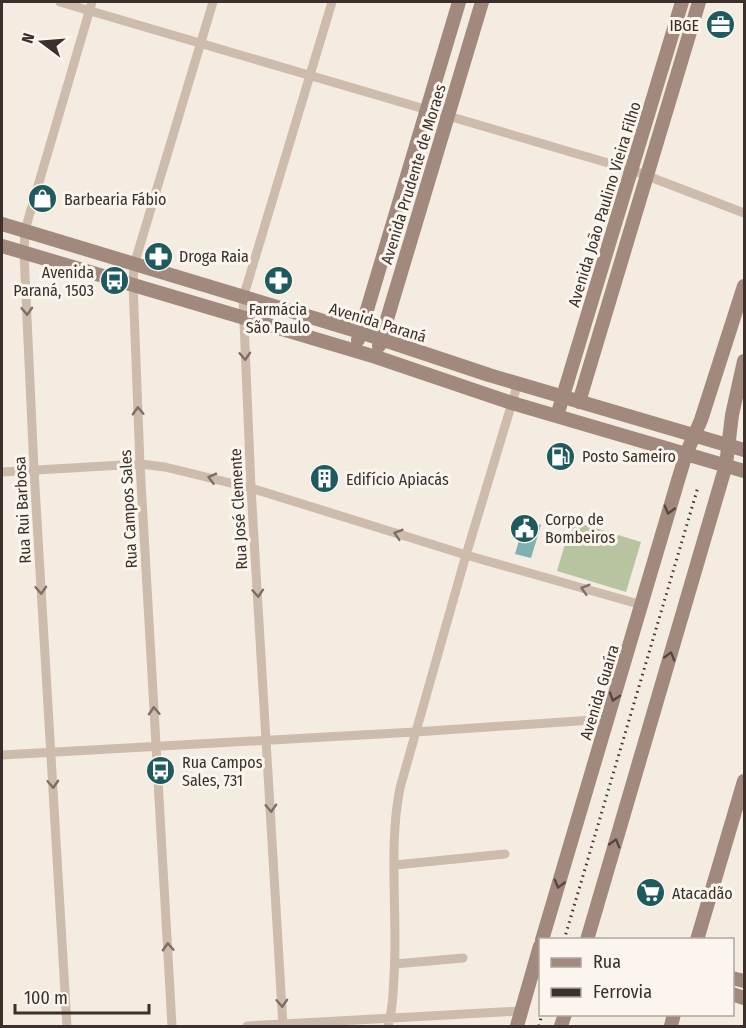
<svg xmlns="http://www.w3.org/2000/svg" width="746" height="1028" viewBox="0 0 746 1028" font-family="'Fira Sans Condensed',sans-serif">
  <rect width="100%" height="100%" fill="#f4ebe1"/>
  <path fill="#b8c4a0" d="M572,521L641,542L626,592L557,571Z"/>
  <path fill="#7fb0b2" d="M525,520L541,525L531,558L515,554Z"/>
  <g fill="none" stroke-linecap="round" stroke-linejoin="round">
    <path stroke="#cdbbac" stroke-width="9" d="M60,2L632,170L744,213
      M2,472L140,464L165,467L251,488L466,555L642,605
      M2,755L415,732L608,719
      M395,865L505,854
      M395,964L463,958
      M67,1026L34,470L24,253L25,230L92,2
      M172,1026L140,464L133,284L134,265L213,2
      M247,1026L521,1011
      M283,1026L251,488L243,298L332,2
      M388,1026C393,1010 393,993 394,976C398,915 388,847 400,788L466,555L518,383"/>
    <path stroke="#a18a7d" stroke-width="14" d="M2,224L360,332L489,375L744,450
      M2,246L376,357L512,403L744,471
      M358,340L459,2
      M379,346L482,2
      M579,402L699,2
      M557,416L682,2
      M542,940L679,477L686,454L701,420L744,286
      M587,940L726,465L732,415L744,361
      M697,940L744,781
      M732,978L744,981
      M732,994L744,998
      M517,1026L540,946
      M561,1026L565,1014
      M671,1026L674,1014"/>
    <path stroke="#3b302b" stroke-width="3" stroke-dasharray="1.5 4.5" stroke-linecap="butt" d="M564,940L698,487
      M539,1026L542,1014"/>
  </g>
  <defs><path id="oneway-chevron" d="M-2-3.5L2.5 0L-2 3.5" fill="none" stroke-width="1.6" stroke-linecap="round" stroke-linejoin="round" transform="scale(1.5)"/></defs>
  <g stroke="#7d6f65">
    <use href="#oneway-chevron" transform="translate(27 311) rotate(87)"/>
    <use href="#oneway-chevron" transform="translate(245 356) rotate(87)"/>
    <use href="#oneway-chevron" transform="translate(138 411) rotate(-92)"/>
    <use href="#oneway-chevron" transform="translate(212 478) rotate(-166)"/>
    <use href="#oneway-chevron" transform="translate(398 534) rotate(-163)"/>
    <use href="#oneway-chevron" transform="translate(585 589) rotate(-164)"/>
    <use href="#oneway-chevron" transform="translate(41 590) rotate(87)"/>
    <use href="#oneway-chevron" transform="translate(258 593) rotate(86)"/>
    <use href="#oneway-chevron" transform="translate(154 711) rotate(-93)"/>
    <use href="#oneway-chevron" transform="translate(53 784) rotate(87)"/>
    <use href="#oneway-chevron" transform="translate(271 808) rotate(87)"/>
    <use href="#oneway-chevron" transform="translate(168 947) rotate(-93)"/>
    <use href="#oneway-chevron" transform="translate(282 1003) rotate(87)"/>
  </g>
  <g stroke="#544640">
    <use href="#oneway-chevron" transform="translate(669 510) rotate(106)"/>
    <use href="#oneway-chevron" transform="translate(670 656) rotate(-74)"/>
    <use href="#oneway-chevron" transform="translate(614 697) rotate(107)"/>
    <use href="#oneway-chevron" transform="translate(615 843) rotate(-74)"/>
    <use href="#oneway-chevron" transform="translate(559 884) rotate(106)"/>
  </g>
  <defs>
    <symbol id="office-disc" viewBox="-11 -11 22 22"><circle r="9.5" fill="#1f5a5e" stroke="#fbf5ee"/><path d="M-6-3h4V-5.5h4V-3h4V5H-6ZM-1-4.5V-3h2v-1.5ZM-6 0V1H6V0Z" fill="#fff"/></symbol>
    <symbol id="shop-disc" viewBox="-11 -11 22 22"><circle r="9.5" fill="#1f5a5e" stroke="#fbf5ee"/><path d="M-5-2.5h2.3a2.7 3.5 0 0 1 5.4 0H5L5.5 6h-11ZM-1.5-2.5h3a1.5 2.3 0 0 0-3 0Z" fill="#fff"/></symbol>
    <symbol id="pharmacy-disc" viewBox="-11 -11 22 22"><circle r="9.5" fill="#1f5a5e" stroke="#fbf5ee"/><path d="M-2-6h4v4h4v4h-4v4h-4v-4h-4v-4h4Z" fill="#fff"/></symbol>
    <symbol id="bus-disc" viewBox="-11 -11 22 22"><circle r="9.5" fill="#1f5a5e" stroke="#fbf5ee"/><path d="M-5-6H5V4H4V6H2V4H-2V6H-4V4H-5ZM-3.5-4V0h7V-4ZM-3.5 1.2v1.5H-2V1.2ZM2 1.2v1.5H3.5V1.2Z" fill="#fff"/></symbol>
    <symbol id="fuel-disc" viewBox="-11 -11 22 22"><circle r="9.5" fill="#1f5a5e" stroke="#fbf5ee"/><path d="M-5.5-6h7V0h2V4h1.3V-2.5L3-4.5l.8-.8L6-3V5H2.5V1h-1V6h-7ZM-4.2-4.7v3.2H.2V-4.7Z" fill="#fff"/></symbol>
    <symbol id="building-disc" viewBox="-11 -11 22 22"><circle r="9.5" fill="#1f5a5e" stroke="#fbf5ee"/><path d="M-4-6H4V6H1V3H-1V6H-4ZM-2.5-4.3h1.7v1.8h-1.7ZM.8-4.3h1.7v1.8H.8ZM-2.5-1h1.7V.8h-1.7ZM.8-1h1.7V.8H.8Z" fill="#fff"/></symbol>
    <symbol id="civic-disc" viewBox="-11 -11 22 22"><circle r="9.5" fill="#1f5a5e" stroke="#fbf5ee"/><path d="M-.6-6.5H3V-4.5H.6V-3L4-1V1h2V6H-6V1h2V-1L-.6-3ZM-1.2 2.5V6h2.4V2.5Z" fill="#fff"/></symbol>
    <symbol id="supermarket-disc" viewBox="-11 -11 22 22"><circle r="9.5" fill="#1f5a5e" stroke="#fbf5ee"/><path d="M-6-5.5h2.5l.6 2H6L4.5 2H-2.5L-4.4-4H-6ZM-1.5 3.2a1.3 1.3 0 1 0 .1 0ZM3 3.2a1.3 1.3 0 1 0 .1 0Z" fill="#fff"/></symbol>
  </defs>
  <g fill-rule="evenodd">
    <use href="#office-disc" x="704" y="8" width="33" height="33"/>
    <use href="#shop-disc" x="26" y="182" width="33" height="33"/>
    <use href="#pharmacy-disc" x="142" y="240" width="33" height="33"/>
    <use href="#bus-disc" x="98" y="264" width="33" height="33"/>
    <use href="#pharmacy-disc" x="262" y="264" width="33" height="33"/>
    <use href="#fuel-disc" x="544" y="440" width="33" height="33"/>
    <use href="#building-disc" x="308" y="462" width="33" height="33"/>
    <use href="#civic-disc" x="508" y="512" width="33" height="33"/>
    <use href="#bus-disc" x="144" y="754" width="33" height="33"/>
    <use href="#supermarket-disc" x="634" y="876" width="33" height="33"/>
  </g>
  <g text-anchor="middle" stroke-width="6" stroke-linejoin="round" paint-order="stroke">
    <g font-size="16" fill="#3b302b" stroke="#fbf5ee" text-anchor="start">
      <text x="699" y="31" text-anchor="end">IBGE</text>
      <text x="64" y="205">Barbearia Fábio</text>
      <text x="179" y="262">Droga Raia</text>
      <text x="94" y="278" text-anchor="end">Avenida<tspan x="94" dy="18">Paraná, 1503</tspan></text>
      <text x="278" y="315" text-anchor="middle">Farmácia<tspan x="278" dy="18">São Paulo</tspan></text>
      <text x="582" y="462">Posto Sameiro</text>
      <text x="346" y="485">Edifício Apiacás</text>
      <text x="545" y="525">Corpo de<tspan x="545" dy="18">Bombeiros</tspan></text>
      <text x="182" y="768">Rua Campos<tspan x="182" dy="18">Sales, 731</tspan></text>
      <text x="672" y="899">Atacadão</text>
    </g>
    <g font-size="16" fill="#3b302b" stroke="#fbf5ee">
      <text transform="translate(413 174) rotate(-73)" y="6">Avenida Prudente de Moraes</text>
      <text transform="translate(604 204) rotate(-73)" y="6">Avenida João Paulino Vieira Filho</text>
      <text transform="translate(378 322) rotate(17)" y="6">Avenida Paraná</text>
      <text transform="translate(128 509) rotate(-93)" y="6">Rua Campos Sales</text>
      <text transform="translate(238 509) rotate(-93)" y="6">Rua José Clemente</text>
      <text transform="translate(22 510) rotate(-93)" y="6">Rua Rui Barbosa</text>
      <text transform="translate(599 692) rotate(-73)" y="6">Avenida Guaíra</text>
    </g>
  </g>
  <rect width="746" height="1028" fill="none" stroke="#3b302b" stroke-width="6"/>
  <rect x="539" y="938" width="195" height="78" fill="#fbf5ee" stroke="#aea6a0" stroke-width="1.5"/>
  <rect x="551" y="958" width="30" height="9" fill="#a18a7d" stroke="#aea6a0" stroke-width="1.5"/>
  <text x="593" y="968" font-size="18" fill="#3b302b">Rua</text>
  <rect x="551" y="988" width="30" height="9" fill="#3b302b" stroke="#aea6a0" stroke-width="1.5"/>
  <text x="593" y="998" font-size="18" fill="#3b302b">Ferrovia</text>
  <g transform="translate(42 42) rotate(286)" stroke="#fbf5ee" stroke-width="4.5" paint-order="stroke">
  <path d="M0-4.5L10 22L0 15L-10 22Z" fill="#3b302b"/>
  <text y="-9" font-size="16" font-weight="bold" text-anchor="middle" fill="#3b302b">N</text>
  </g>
  <path d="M15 1004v9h134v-9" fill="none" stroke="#3b302b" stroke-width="3"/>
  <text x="24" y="1004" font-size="18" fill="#3b302b" stroke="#fbf5ee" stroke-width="4.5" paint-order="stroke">100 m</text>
</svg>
